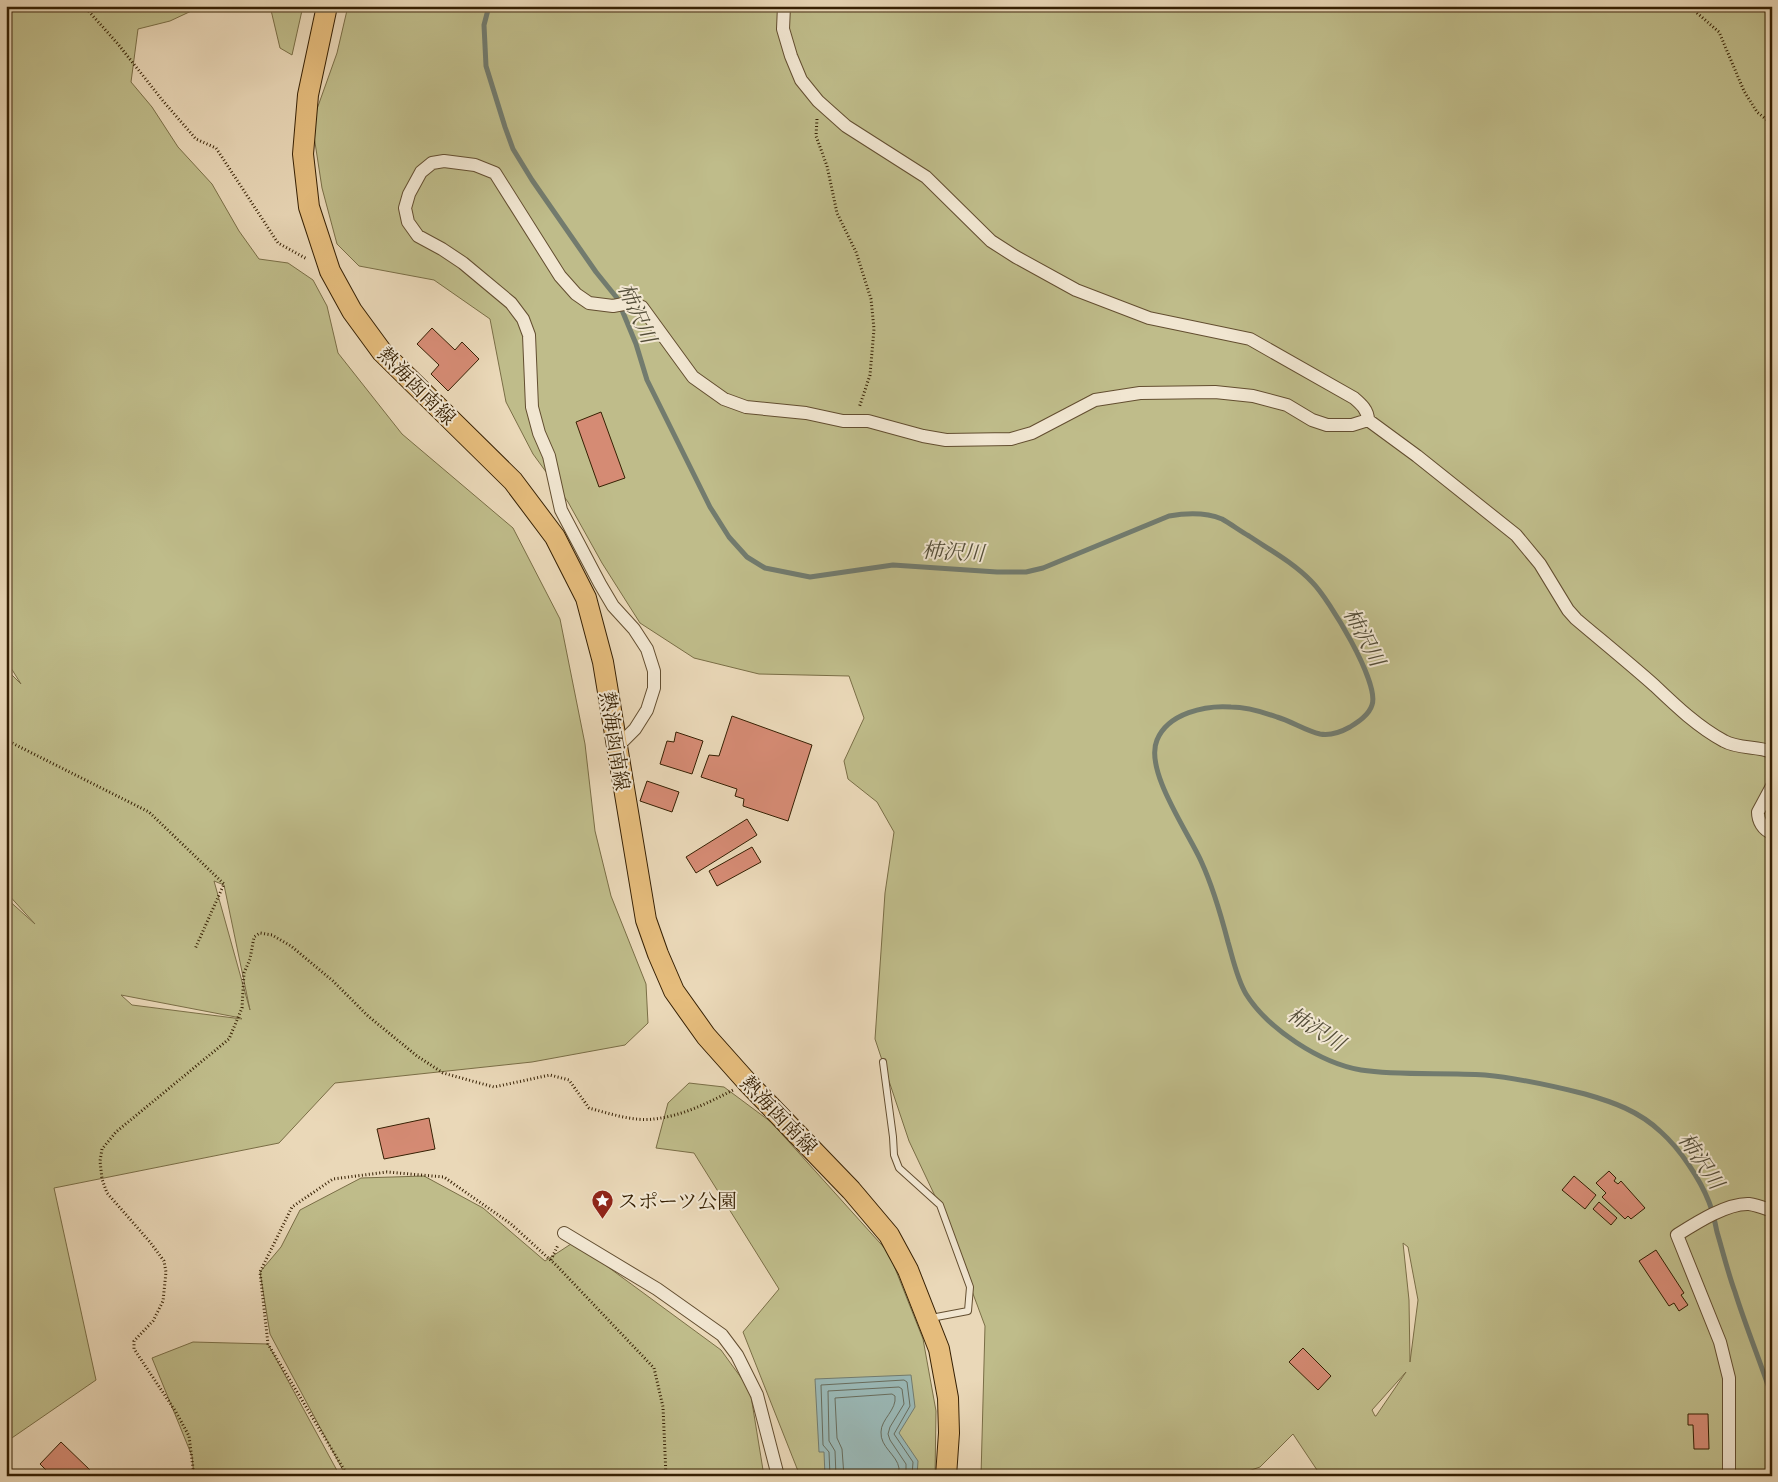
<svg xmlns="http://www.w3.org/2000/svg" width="1778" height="1482" viewBox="0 0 1778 1482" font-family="'Old Standard TT','Noto Serif JP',serif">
  <rect width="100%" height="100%" fill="#ead8b8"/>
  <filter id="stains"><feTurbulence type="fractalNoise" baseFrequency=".004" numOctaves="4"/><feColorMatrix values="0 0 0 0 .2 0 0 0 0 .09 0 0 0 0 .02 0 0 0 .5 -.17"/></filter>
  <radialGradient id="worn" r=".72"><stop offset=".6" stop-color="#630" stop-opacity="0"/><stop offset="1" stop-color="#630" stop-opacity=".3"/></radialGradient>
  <path fill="#bfbc8a" stroke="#7a6e46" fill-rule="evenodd" d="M6,6H202L170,21L138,29L131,82L152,107L178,147L212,184L239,231L259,259L288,263L313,280L327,306L338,353L402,434L513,528L560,619L585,744L595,831L611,896L646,984L648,1023L625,1045L532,1062L335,1083L279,1143L54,1188L96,1380L6,1442V898L35,924L6,892V669L21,684L6,660ZM214,881L224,885L250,1010ZM121,995L241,1018L242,1019L132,1005Z
    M270,6H303L292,55L280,48Z
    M348,6H1772V1476H1321L1293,1434L1260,1467L1234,1476H981L985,1326L943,1213L909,1141L875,1039L885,893L894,832L877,802L848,779L844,761L864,718L849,676L759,674L694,658L640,623L602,563L568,502L533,454L506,402L490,319L434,280L359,266L337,244L322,188L312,123L337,53ZM1403,1243L1408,1247L1418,1300L1410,1362L1409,1300ZM1406,1372L1376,1416H1375L1372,1410Z
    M689,1083L724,1087L771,1122L889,1253L923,1339L936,1411L935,1476H800L743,1332L779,1289L694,1153L656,1148L668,1103Z
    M424,1176L483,1208L545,1261L574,1242L721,1350L750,1390L764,1476H346L270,1334L260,1272L281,1247L300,1210L361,1178Z
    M193,1342L268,1344L340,1476H194L192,1456L152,1358Z"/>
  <path fill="#9ab8b6" stroke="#727b6e" d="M911,1375L915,1407L899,1433L918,1461L917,1476H825L824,1452H819L815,1379Z"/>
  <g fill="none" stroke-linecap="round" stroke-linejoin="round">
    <path stroke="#686c5c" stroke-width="1" d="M830,1476L829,1452L823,1445L821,1385L904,1380L907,1382L910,1406L894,1434L913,1462L912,1476
      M836,1476L835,1451L829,1441L828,1391L899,1387L902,1389L904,1404L890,1427L888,1434L890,1440L906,1464V1476
      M844,1476L842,1449L837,1438L835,1398L892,1394L895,1396C897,1410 881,1419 881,1432C880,1447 897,1455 899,1468C899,1470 898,1473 898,1476"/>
    <path stroke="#727b6e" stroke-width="5" d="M489,6L484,25L486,66L505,127L513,149L532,180L596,272L617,298L636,344L647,380L710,507L729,537L747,557L765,568L810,577L893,565L997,572H1026L1043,568L1169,516C1186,513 1205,512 1222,519C1231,524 1240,531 1249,536C1270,550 1294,563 1312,582C1329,599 1380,683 1372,705C1369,715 1358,722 1350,727C1341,732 1331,736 1320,734C1306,731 1291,721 1277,717C1263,712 1246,707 1231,707C1206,705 1168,713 1157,740C1144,770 1188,832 1201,861C1213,887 1221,915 1228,942C1233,959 1237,979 1246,994C1268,1029 1320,1063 1361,1070C1400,1076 1445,1072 1485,1075C1518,1078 1553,1086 1585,1094C1613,1102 1639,1111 1661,1132C1680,1149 1700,1179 1709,1202C1713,1212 1715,1222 1717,1232C1723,1252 1728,1273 1735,1292C1745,1324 1758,1356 1769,1388L1772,1399"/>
  </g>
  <path fill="#d58b74" stroke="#362003" d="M432,328L455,350L462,342L479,359L448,391L431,374L439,365L417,344Z
    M601,412L625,478L599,487L576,422Z
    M732,716L812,745L788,821L743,806L744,799L735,796L737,789L701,777L709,755L719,756Z
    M676,732L703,741L692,774L660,764L667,741L674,742Z
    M647,781L679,792L672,812L640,801Z
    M747,819L757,835L696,873L686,857Z
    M752,847L761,862L717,886L709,871Z
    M429,1118L435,1149L384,1159L377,1129Z
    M1609,1171L1616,1178L1614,1181L1618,1184L1621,1181L1645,1208L1631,1219L1628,1216L1625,1219L1602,1197L1606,1193L1596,1183Z
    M1574,1176L1596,1195L1585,1209L1562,1190Z
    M1599,1202L1617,1218L1611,1225L1593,1209Z
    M1656,1250L1684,1293L1681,1295L1688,1305L1679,1311L1674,1303L1669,1306L1639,1261Z
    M1303,1348L1331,1376L1318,1390L1289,1362Z
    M1688,1414H1708L1709,1449H1694L1693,1425H1688Z
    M61,1442L90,1470L84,1476H52L40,1464Z"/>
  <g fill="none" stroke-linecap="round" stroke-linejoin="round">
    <defs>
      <path id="lane" d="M883,1062L893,1137L894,1155L899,1168L940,1205L970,1287L968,1311L931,1318"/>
      <path id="street" d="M784,6L783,29L791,56L801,80L818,101L846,126L926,177L991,241L1016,257L1076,290L1149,318L1250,339L1354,398C1361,404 1368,410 1368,420L1417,456L1516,535L1540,564L1568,610L1576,619C1602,641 1629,663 1655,686C1676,706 1698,727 1724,741C1738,749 1756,746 1772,752
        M616,748L635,729L647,710L654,688V671L647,649L634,629L613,606L600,584L561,510L549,456L539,433L532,407L529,335L523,319L511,303L463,263L442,249L418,236L408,222L405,208L409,194L421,172L432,163L444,161L475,165L495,173L560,276L576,294L589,303L613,306L629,303L642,307L693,377L724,399L746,407L806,413L843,421H868L923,436L946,440L1011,439L1032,433L1095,400L1140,393L1215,392L1253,396L1287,405L1312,420L1327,425H1352L1368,420
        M1772,786L1758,812C1758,821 1763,830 1772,833
        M564,1233L657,1289L722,1335L737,1355L757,1395L778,1476
        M1729,1476V1378L1720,1342L1677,1235C1696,1223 1727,1203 1749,1204C1757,1205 1764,1208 1772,1211"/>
      <path id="primary" d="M327,6L308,95L303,154L309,207L330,271L352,311L382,352L513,481L555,537L586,598L603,662L646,920L658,954L674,991L706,1036L747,1082L851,1190L889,1235L908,1270L939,1349L948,1398L949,1433L946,1476"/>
    </defs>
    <use href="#lane" stroke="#634e30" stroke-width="8"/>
    <use href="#street" stroke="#634e30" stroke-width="14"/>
    <use href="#primary" stroke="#362003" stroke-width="22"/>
    <path stroke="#362003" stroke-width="3" stroke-dasharray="1 2.5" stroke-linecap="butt" d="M84,6L118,44L163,101L196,139L216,148L278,243L307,259
      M1689,6L1719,32L1744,91L1757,112L1772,124
      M817,119L816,136L827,166L837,213L856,252L871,299L874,329L870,375L859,408
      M6,740L149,812L224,884L195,949
      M551,1260L558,1245
      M194,1476L189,1436L176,1412L134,1349V1341L153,1321L163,1301L166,1272L164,1261L150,1242L107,1193L102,1179L100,1161L102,1149L116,1132L229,1039L242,1008L244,973L250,959L254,937L260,933L272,935L291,946L333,981L368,1016L417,1056L443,1073L494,1087L550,1075L569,1080L589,1108C607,1113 635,1122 654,1119C682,1116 708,1103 733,1090
      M348,1476L268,1344L260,1272L292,1207L333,1179L387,1172L444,1177L511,1224L557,1266L654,1368L663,1407L666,1476"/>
    <use href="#lane" stroke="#f1e6d1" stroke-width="6"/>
    <use href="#street" stroke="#f1e6d1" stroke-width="12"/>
    <use href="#primary" stroke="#e5bc7c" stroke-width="20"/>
  </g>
  <defs>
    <symbol id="sight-pin" viewBox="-11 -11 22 30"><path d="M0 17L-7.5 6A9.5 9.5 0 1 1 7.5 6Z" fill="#8f2418" stroke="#f1e6d1"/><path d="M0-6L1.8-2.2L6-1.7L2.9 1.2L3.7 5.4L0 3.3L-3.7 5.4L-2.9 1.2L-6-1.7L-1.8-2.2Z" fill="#fff"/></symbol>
  </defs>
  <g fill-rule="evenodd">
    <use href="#sight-pin" x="590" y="1188" width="25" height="34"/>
  </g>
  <g text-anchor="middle" stroke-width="4" stroke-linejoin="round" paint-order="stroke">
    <g font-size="20" fill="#362003" stroke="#f1e6d1">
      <text transform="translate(417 386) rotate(45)" y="7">熱海函南線</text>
      <text transform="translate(615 741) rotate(81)" y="7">熱海函南線</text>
      <text transform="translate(779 1115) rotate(46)" y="7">熱海函南線</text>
    </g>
    <g font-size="20" fill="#362003" stroke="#f1e6d1" text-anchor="start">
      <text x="618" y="1208">スポーツ公園</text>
    </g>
    <g font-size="21" font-style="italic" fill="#544e39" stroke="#f1e6d1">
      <text transform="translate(637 313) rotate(66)" y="7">柿沢川</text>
      <text transform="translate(953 552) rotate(3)" y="7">柿沢川</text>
      <text transform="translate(1364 637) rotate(62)" y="7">柿沢川</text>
      <text transform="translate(1316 1029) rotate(32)" y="7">柿沢川</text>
      <text transform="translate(1701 1161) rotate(56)" y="7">柿沢川</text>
    </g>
  </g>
  <rect width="1778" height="1482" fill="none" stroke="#ead8b8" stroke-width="25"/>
  <rect x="8" y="8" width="1763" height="1467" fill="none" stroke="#362003" stroke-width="2.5"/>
  <rect x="12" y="12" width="1753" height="1457" fill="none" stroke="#362003"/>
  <rect width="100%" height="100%" filter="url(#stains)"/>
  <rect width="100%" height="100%" fill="url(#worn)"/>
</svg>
